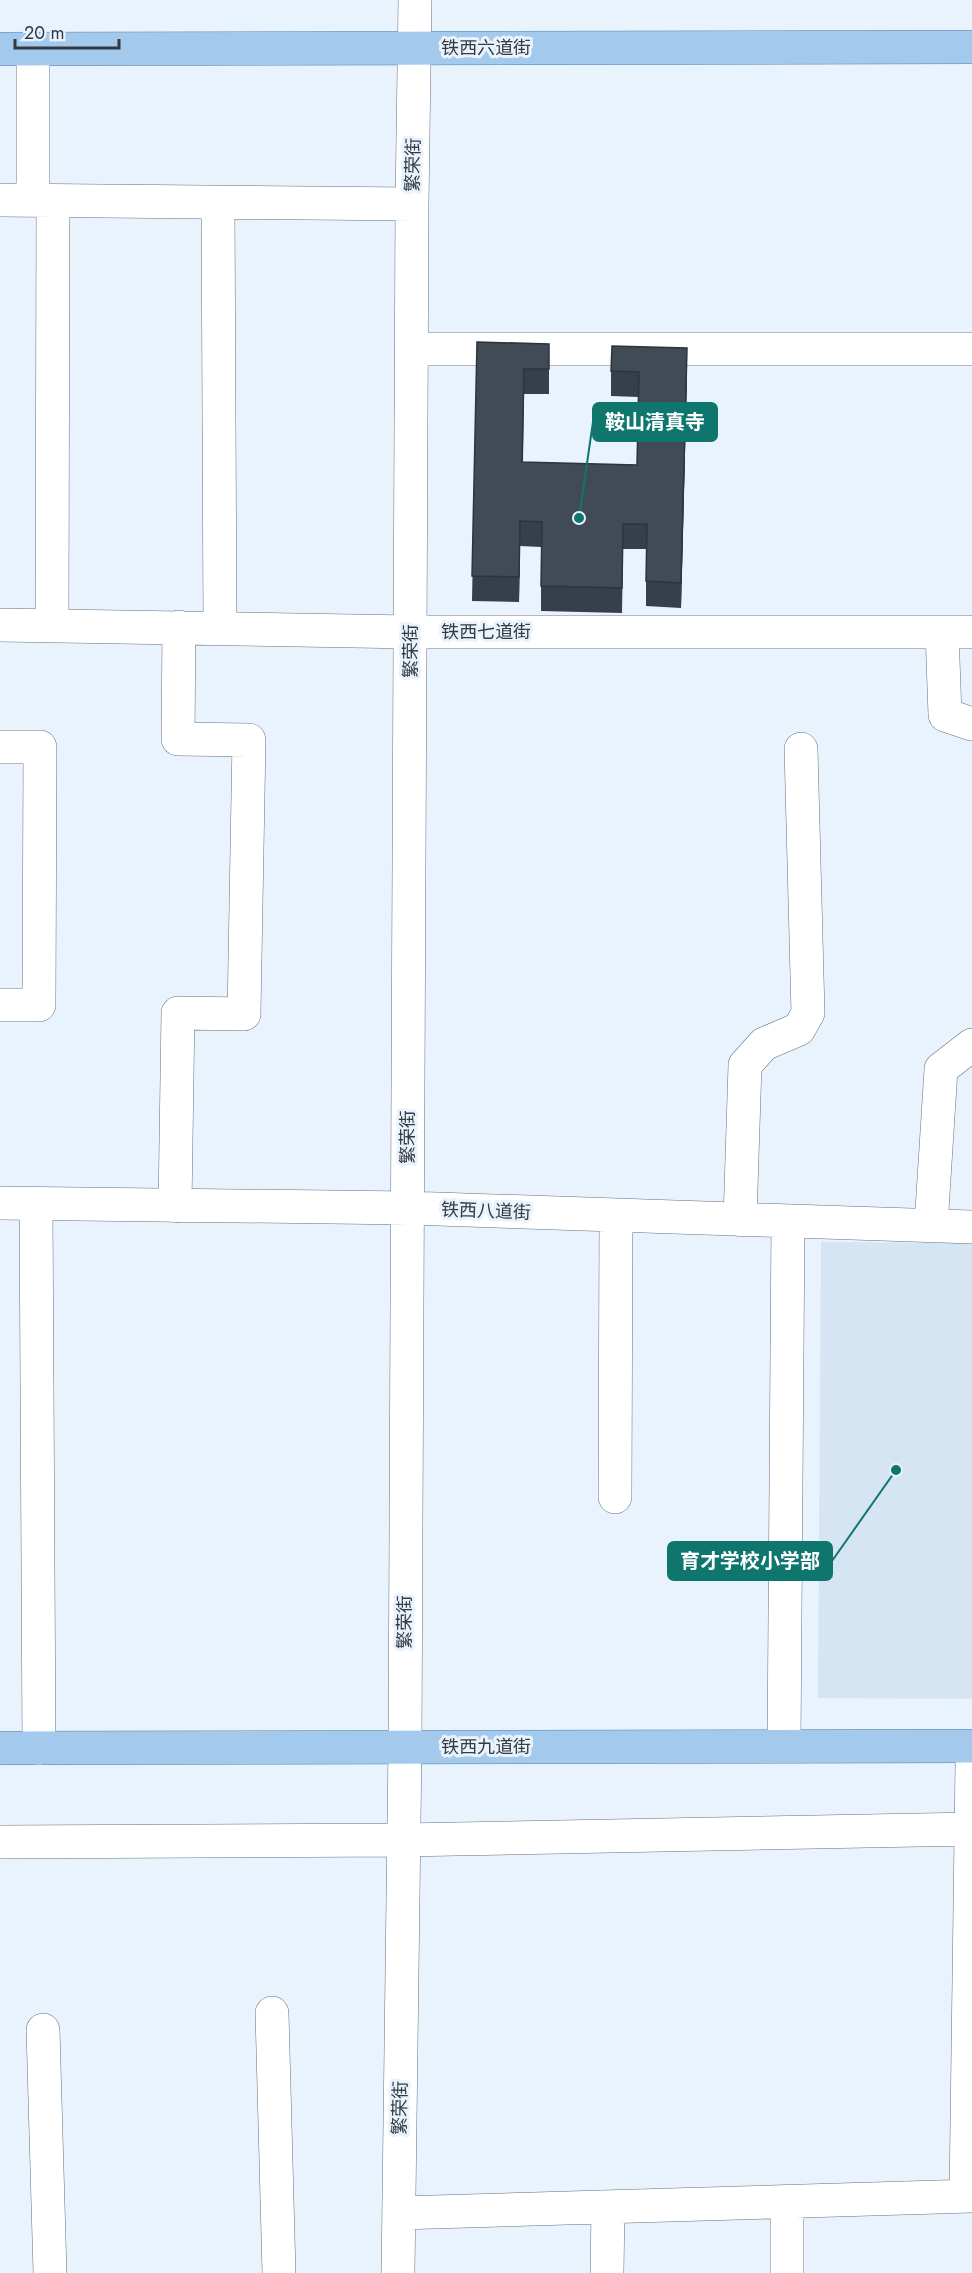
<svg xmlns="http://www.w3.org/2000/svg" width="972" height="2273" viewBox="0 0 972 2273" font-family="Jost,'Noto Sans SC',sans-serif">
  <rect width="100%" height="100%" fill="#e8f3fe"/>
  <path fill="#d5e5f4" d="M821,1242L972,1243V1699L818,1698Z"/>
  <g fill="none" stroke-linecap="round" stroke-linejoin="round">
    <defs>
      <path id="minor" d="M0,200L412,204
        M33,200V49
        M218,204L220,628
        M413,349H972
        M0,625L411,632H972
        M52,626L53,201
        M942,632L945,715L972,724
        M0,747H40L39,1005H0
        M0,1203L408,1208L972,1227
        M36,1204L39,1748
        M175,1206L178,1013L244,1014L249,740L178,739L179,627
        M740,1220L745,1065L764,1044L799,1029L808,1013L801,749
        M931,1226L941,1069L972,1045
        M615,1497L616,1215
        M784,1746L788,1221
        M0,1842L403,1840L972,1829
        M272,2013L279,2273
        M43,2030L50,2273
        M966,2196L972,1764
        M399,2213L972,2196
        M398,2273L405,1747L412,204L415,0
        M607,2273L608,2207
        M787,2273V2201"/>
      <path id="major" d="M0,49L972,47
        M0,1748L972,1746"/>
    </defs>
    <use href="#minor" stroke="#65717d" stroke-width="34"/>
    <use href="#major" stroke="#5480a9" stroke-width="34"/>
    <use href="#minor" stroke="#fff" stroke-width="33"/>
    <use href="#major" stroke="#a3caed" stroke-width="33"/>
  </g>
  <path fill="#37404a" d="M477,342L549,344V394H524L523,462L637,465L638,397L611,396V371L687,373L681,608L646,606V549H623L622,613L541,611V547L520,546L519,602L472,601Z"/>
  <path fill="#2d343c" d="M687,348V373L681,608V583Z
    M520,521V546L519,602V577Z"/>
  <path fill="#404b56" stroke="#2d343c" stroke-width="1.5" d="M477,342L549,344V369H524L522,462L637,465L639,372L611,371L612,346L687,348L681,583L646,581L647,524H623L622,588L541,586L542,522L520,521L519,577L472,576Z"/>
  <g text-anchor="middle" stroke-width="6" stroke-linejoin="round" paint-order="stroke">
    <g font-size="18" fill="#353a40" stroke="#e8f3fe">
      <text x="486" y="54">铁西六道街</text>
      <text transform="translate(413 165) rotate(-89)" y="6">繁荣街</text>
      <text x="486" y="638">铁西七道街</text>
      <text transform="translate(411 651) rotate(-90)" y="6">繁荣街</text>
      <text transform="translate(408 1137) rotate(-90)" y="6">繁荣街</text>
      <text transform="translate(486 1211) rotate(2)" y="6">铁西八道街</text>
      <text transform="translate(405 1622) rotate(-90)" y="6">繁荣街</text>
      <text x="486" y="1753">铁西九道街</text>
      <text transform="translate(400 2108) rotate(-89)" y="6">繁荣街</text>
    </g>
  </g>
  <path fill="none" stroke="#0f766e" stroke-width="2" d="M579 518L593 422M896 1470L832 1561"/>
  <g fill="#0f766e" stroke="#e8f3fe" stroke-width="2">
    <circle cx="579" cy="518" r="6"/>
    <circle cx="896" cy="1470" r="6"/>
  </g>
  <g fill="#0f766e" stroke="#0f766e" stroke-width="2">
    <rect x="593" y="403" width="124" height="38" rx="6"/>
    <rect x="668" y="1542" width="164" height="38" rx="6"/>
  </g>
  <g font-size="20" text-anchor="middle" font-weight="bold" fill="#fff">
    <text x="655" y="429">鞍山清真寺</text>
    <text x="750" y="1568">育才学校小学部</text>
  </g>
  <path d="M15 39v9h104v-9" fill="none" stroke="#353a40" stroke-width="3"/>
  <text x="24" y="39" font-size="18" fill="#353a40" stroke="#e8f3fe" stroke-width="4.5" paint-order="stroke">20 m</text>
</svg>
